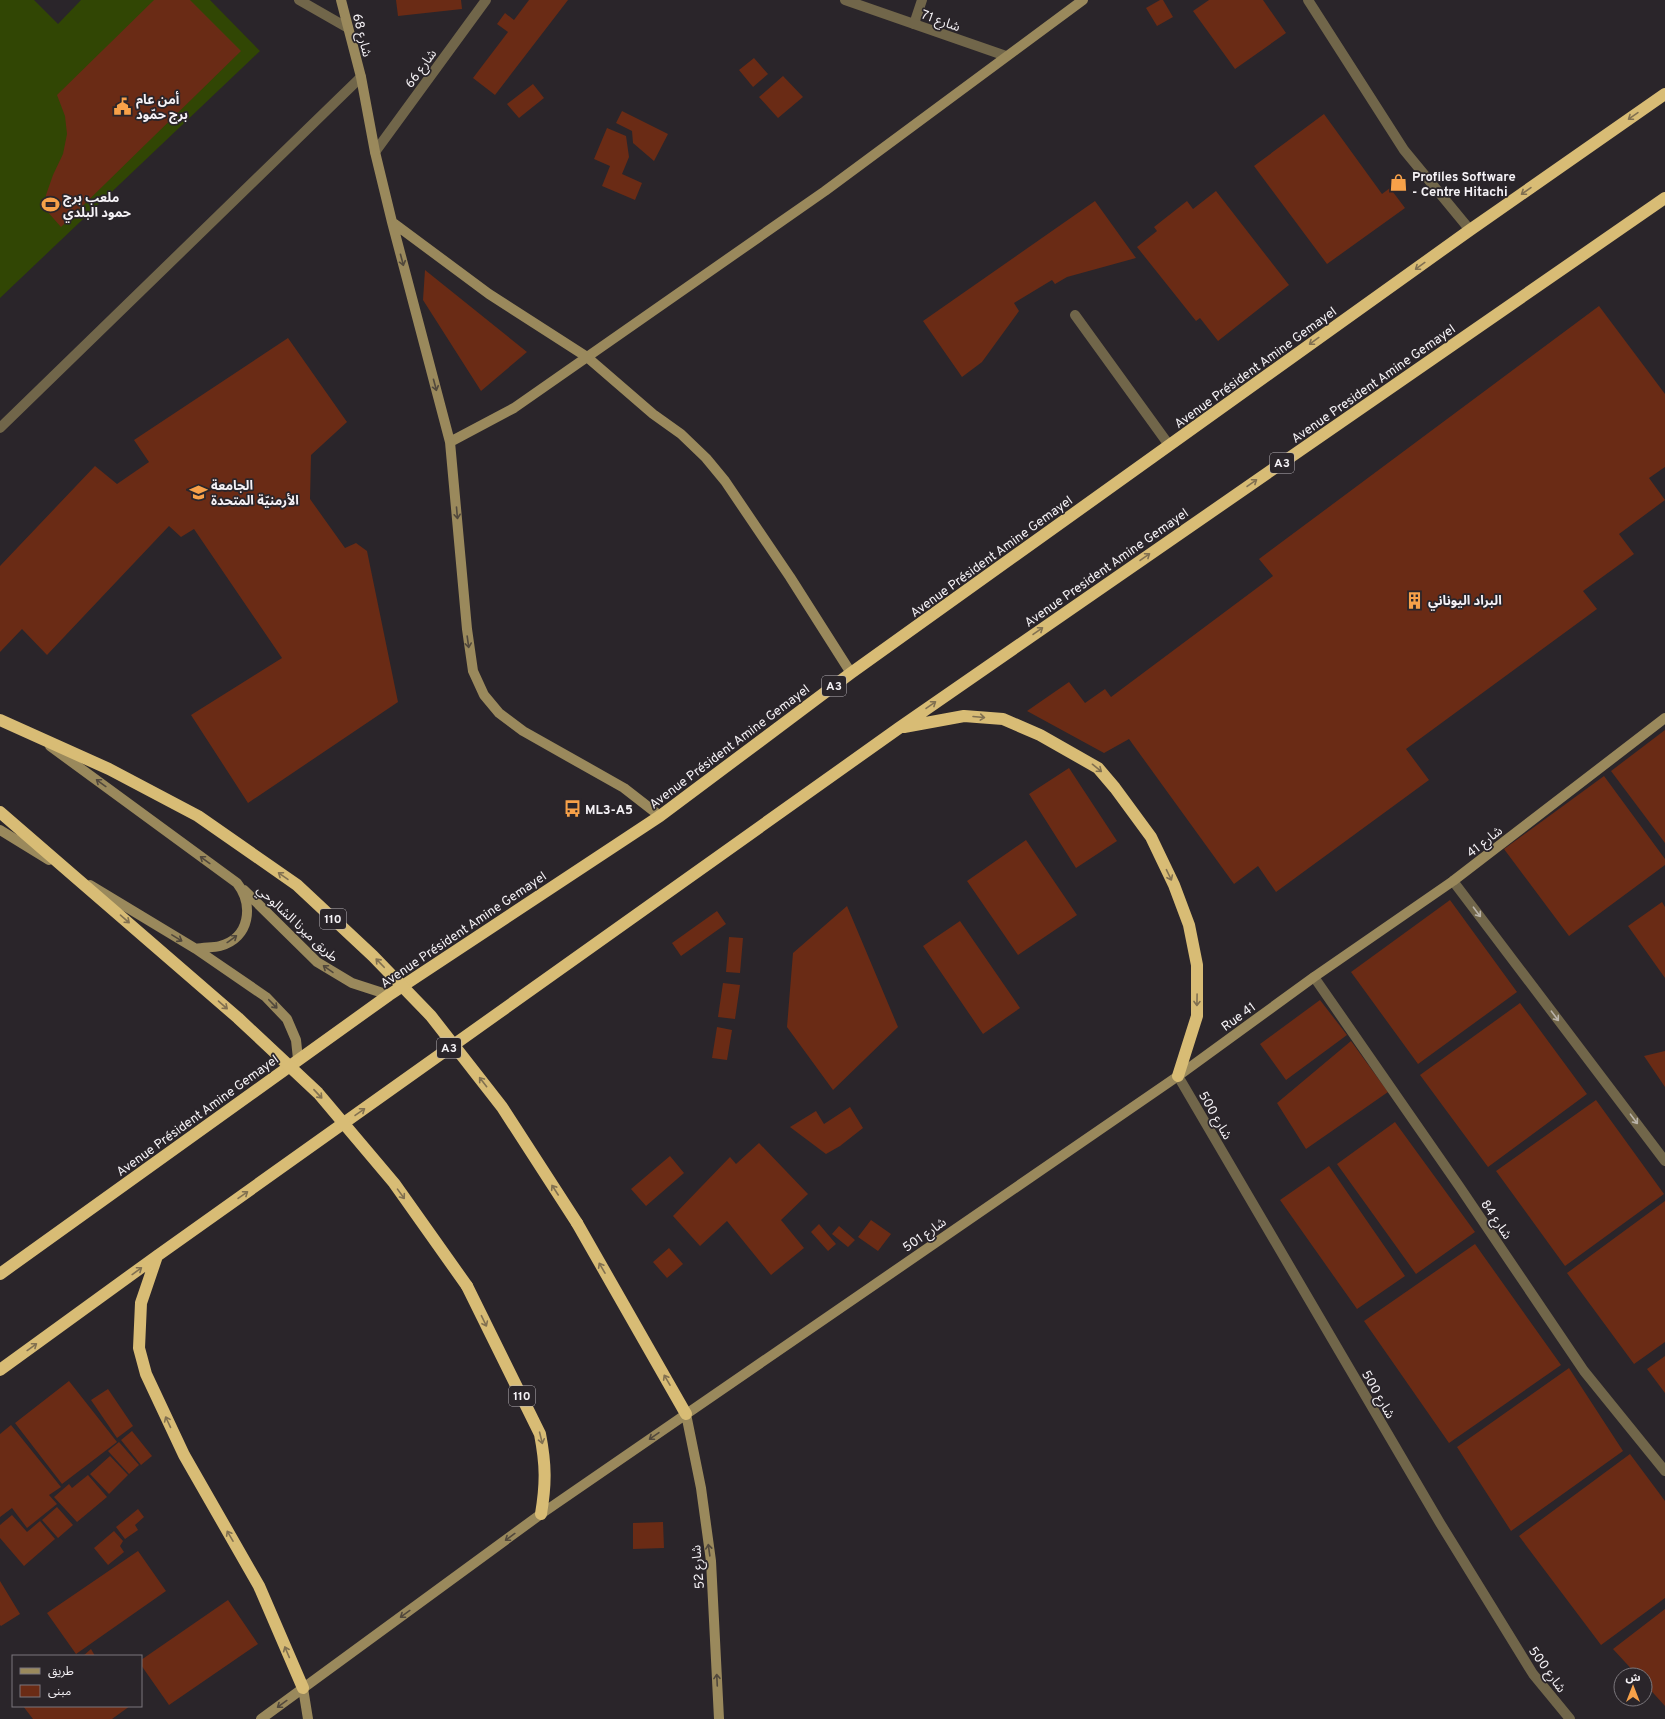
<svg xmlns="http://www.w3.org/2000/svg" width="1665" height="1719" viewBox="0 0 1665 1719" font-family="Overpass,'Noto Sans Arabic',sans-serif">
  <rect width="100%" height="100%" fill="#2a252a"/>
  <path fill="#314604" d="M0,0H34L58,24L81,0H210L260,51L0,298Z"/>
  <path fill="#6a2b15" d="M154,0H190L241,51L61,227L46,210V195L53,175L63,154L67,134L65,116L57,95Z
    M396,0H461L462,9L398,16Z
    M529,0H568L495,95L473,78L508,32L497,24L505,13L514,20Z
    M1160,0H1163L1173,17L1157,26L1146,8Z
    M1209,0H1263L1286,33L1235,69L1193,11Z
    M754,58L768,74L753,87L739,70Z
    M783,76L803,97L778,118L759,97Z
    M533,84L544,98L519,118L507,104Z
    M622,111L668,134L654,161L633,143L632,131L616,123Z
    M1324,114L1382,194L1390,188L1405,208L1327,264L1254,166Z
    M607,128L626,136L629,157L622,174L642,183L635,200L602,186L610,166L594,159Z
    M1216,191L1289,285L1218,341L1200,318L1196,321L1137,247L1157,231L1154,227L1187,201L1193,209Z
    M1095,201L1136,258L1067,277L1055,284L1052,280L1014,303L1019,311L982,362L962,377L923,321Z
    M425,270L527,352L481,391L423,300Z
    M1599,306L1665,394V467L1649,478L1665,500L1619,534L1634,554L1583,591L1597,609L1406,749L1429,780L1276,892L1258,866L1234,884L1129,739L1104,753L1027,711L1069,682L1085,703L1105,689L1111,697L1273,576L1259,559Z
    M288,338L347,422L311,455L310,499L345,548L356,543L367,551L398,702L248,803L191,715L282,658L194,529L181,537L169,526L47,655L22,629L0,652V566L95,466L117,484L149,462L134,440Z
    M1665,730V843L1611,771Z
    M1069,768L1117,841L1076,868L1029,794Z
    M1604,776L1665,859V865L1569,936L1504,849Z
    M1026,840L1077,915L1018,955L967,881Z
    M1450,900L1517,992L1418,1064L1351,972Z
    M1662,902L1665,907V978L1628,926Z
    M847,906L898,1027L833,1090L787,1027L793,953Z
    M717,911L726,924L681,956L672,943Z
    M960,921L1020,1008L983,1034L923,946Z
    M729,937L743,938L740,973L726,972Z
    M723,983L740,985L735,1019L718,1017Z
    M1320,1000L1347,1035L1286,1080L1260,1044Z
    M1520,1003L1587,1094L1488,1167L1420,1075Z
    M717,1027L732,1030L727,1060L712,1058Z
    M1351,1041L1388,1092L1306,1149L1277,1103Z
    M1665,1051V1087L1644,1056Z
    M1596,1100L1664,1194L1565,1266L1496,1171Z
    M850,1107L863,1128L840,1146L826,1154L790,1127L816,1111L824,1124Z
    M1395,1122L1475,1232L1416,1274L1337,1164Z
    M759,1143L808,1194L781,1220L804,1248L771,1275L727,1221L700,1246L673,1216L730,1157L736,1164Z
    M670,1156L684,1173L646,1206L631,1189Z
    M1329,1166L1405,1276L1357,1309L1280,1200Z
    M1665,1201V1342L1634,1364L1567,1273Z
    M871,1220L891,1234L878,1251L858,1237Z
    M819,1224L836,1244L828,1251L811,1232Z
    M839,1226L855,1240L848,1247L832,1234Z
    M1475,1244L1561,1365L1449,1443L1364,1321Z
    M669,1248L683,1264L667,1278L653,1262Z
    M1665,1356V1393L1647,1369Z
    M1569,1368L1623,1451L1511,1531L1457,1447Z
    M69,1381L117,1442L62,1484L15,1423Z
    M108,1389L133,1426L117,1438L91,1400Z
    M11,1425L61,1487L49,1495L57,1504L27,1528L12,1508L0,1517V1434Z
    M132,1431L152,1456L141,1465L121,1440Z
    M119,1442L139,1465L129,1474L108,1451Z
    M1630,1454L1665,1501V1598L1601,1645L1519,1536Z
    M110,1456L128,1475L109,1494L90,1474Z
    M88,1475L107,1497L77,1522L54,1497L69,1484L72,1488Z
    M57,1507L73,1525L58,1538L42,1520Z
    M138,1509L144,1517L135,1525L138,1530L125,1539L116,1527Z
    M12,1515L27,1532L40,1521L55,1539L24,1566L0,1538V1525Z
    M663,1522L664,1548L633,1549V1523Z
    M114,1531L123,1541L120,1546L124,1552L108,1565L94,1548Z
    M138,1551L166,1591L76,1654L47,1613Z
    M0,1581L20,1614L1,1626L0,1625Z
    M228,1600L258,1644L169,1705L141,1665V1660Z
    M1665,1609V1706L1645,1684V1675H1637L1613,1649Z
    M91,1649L95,1656H83Z
    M23,1706H130L112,1719H33Z"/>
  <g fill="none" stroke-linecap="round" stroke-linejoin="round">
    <path stroke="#71664a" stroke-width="10" d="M299,0L348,28
      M914,24L922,0
      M1075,315L1169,445"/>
    <path stroke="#71664a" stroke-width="10" d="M845,0L1006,56
      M1308,0L1404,150L1470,230
      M375,152L486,0
      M0,428L361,77
      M1453,881L1665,1161
      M1314,977L1459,1186L1584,1371L1665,1471
      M1178,1076L1440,1523L1533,1674L1570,1719"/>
    <path stroke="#9a895c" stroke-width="10" d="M341,0L361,77L375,152L392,222L450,442L467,629L473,671L484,695L499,713L523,731L624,788L660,816
      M392,222L489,294L587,357L653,414L681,434L706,458L725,481L790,577L851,673
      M450,442L514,408L825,191L1083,0
      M50,746L237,883C254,905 250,938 220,946C212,948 204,947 196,949
      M0,830L49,860
      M90,885L196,949L266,997L287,1019L296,1040L298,1059
      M244,890L317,962L352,983L389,995
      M686,1414L701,1488L711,1561L719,1719
      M303,1688L308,1719
      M261,1719L541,1514L1178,1076L1314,977L1453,881L1665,718"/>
    <path stroke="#d8bc75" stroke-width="12" d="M904,727L964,716L1003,719L1040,735L1098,768L1115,788L1151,837L1174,885L1189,925L1197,965V1016L1178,1076
      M577,1223L686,1414
      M157,1256L141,1303L139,1348L146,1374L184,1455L259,1586L303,1688
      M0,1274L389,995L660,816L851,673L1470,230L1665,94
      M467,1286L540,1434C546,1465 546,1484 541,1514
      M0,1370L157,1256L899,728L1665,198"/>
    <path stroke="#d8bc75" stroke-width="12" d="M0,720L109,769L198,816L297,885L373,956L431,1016L502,1107L577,1223
      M0,812L238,1018L318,1093L394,1183L467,1286"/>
  </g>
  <defs><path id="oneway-shaft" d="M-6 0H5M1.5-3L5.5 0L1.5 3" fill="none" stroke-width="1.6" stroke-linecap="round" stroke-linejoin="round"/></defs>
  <g stroke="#817050">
    <use href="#oneway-shaft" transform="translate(1633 116) rotate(145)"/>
    <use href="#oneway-shaft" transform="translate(1526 191) rotate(145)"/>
    <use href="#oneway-shaft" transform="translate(1420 266) rotate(144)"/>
    <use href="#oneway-shaft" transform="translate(1314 341) rotate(144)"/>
    <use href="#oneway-shaft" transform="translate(1252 483) rotate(-35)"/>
    <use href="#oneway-shaft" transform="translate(1145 557) rotate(-35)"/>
    <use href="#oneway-shaft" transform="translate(1038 631) rotate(-35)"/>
    <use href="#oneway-shaft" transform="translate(931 705) rotate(-35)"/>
    <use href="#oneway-shaft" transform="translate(979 717) rotate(5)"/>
    <use href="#oneway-shaft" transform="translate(1097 768) rotate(39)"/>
    <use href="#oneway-shaft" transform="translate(1169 875) rotate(64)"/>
    <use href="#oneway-shaft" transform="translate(283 876) rotate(-145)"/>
    <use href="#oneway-shaft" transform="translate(125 919) rotate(41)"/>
    <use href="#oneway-shaft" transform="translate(380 963) rotate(-134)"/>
    <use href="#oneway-shaft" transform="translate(1197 1000) rotate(91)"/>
    <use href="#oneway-shaft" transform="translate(223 1005) rotate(41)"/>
    <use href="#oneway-shaft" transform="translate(483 1082) rotate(-128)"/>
    <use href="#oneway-shaft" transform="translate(318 1094) rotate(47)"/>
    <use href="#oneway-shaft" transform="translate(360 1112) rotate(-35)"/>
    <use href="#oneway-shaft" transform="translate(555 1190) rotate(-123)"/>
    <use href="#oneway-shaft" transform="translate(401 1194) rotate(54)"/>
    <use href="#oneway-shaft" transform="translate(243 1195) rotate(-35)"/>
    <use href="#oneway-shaft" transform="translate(602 1268) rotate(-120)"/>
    <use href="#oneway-shaft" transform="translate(137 1271) rotate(-36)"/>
    <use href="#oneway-shaft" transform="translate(484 1321) rotate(64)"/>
    <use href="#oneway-shaft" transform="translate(32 1347) rotate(-36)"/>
    <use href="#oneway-shaft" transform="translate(667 1380) rotate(-120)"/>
    <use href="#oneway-shaft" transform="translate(168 1422) rotate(-115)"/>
    <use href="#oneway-shaft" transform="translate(541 1438) rotate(76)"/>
    <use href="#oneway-shaft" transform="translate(230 1536) rotate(-120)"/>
    <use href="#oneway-shaft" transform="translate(287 1652) rotate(-113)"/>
  </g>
  <g stroke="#51483c">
    <use href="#oneway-shaft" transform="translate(402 260) rotate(75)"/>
    <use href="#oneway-shaft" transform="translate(435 385) rotate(75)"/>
    <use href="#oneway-shaft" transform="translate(457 513) rotate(85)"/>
    <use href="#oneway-shaft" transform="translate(468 642) rotate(82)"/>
    <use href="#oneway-shaft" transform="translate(101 783) rotate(-144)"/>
    <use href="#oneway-shaft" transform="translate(205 860) rotate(-144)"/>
    <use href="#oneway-shaft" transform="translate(177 938) rotate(31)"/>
    <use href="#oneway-shaft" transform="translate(232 939) rotate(-36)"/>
    <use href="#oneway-shaft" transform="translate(328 969) rotate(-145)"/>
    <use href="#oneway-shaft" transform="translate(273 1004) rotate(46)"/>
    <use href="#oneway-shaft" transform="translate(654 1436) rotate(145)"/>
    <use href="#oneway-shaft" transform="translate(510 1537) rotate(144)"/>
    <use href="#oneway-shaft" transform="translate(709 1550) rotate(-98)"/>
    <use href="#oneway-shaft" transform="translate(405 1614) rotate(144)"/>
    <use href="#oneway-shaft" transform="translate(717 1680) rotate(-93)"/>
    <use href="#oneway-shaft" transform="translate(282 1704) rotate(144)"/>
  </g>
  <g stroke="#bab3a9">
    <use href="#oneway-shaft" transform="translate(1477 912) rotate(53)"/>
    <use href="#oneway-shaft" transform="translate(1555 1016) rotate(53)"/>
    <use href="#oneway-shaft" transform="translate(1634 1119) rotate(53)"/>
  </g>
  <defs>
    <symbol id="civic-bare" viewBox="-9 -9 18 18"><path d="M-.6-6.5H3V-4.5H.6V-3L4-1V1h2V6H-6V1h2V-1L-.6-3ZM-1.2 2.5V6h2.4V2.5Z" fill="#f7a149" stroke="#2a252a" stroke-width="2.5" paint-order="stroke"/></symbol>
    <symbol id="shop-bare" viewBox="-9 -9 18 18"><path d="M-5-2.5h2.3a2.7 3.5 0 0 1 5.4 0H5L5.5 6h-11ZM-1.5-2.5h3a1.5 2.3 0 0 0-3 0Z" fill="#f7a149" stroke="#2a252a" stroke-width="2.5" paint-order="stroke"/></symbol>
    <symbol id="stadium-bare" viewBox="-9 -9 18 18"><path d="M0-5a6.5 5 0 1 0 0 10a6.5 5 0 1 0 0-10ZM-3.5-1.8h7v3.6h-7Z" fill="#f7a149" stroke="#2a252a" stroke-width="2.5" paint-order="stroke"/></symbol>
    <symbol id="university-bare" viewBox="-9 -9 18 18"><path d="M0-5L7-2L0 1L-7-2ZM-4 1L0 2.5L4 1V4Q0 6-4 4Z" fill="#f7a149" stroke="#2a252a" stroke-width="2.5" paint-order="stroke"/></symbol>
    <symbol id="building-bare" viewBox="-9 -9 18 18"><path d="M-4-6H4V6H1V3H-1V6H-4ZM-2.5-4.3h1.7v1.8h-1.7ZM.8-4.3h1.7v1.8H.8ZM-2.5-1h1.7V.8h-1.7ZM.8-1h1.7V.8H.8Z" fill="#f7a149" stroke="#2a252a" stroke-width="2.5" paint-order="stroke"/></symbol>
    <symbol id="bus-bare" viewBox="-9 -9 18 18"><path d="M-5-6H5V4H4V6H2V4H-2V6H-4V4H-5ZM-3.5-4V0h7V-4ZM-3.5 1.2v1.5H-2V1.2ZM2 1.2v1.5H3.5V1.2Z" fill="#f7a149" stroke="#2a252a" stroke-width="2.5" paint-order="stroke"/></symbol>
  </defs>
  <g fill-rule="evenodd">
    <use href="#civic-bare" x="110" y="94" width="25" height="25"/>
    <use href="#shop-bare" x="1386" y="170" width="25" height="25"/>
    <use href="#stadium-bare" x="38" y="192" width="25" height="25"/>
    <use href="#university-bare" x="186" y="480" width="25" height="25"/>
    <use href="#building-bare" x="1402" y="588" width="25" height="25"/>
    <use href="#bus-bare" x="560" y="796" width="25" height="25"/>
  </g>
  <g text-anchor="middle" stroke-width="3.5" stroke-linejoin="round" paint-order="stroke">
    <g fill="#2a252a" stroke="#b8b4b9" stroke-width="1">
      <rect x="1270" y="453" width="24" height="20" rx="3"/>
      <rect x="822" y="676" width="24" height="20" rx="3"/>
      <rect x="320" y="909" width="26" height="20" rx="3"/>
      <rect x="437" y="1038" width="24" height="20" rx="3"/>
      <rect x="509" y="1386" width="26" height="20" rx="3"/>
    </g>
    <g font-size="12" font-weight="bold" fill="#f5f2f6">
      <text x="1282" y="467">A3</text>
      <text x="834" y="690">A3</text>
      <text x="333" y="923">110</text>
      <text x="449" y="1052">A3</text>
      <text x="522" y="1400">110</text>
    </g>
    <g font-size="13" fill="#f5f2f6" stroke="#2a252a">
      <text transform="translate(941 20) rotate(20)" y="5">شارع 71</text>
      <text transform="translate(363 35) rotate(76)" y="5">شارع 68</text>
      <text transform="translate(420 68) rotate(-54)" y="5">شارع 66</text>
      <text transform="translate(1255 367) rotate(-36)" y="5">Avenue Président Amine Gemayel</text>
      <text transform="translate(1373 383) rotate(-35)" y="5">Avenue President Amine Gemayel</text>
      <text transform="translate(991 556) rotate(-36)" y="5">Avenue Président Amine Gemayel</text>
      <text transform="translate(1106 567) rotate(-35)" y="5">Avenue President Amine Gemayel</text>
      <text transform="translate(729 746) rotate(-37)" y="5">Avenue Président Amine Gemayel</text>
      <text transform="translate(1484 841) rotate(-38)" y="5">شارع 41</text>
      <text transform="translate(298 923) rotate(43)" y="5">طريق ميرنا الشالوحي</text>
      <text transform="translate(463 929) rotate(-34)" y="5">Avenue Président Amine Gemayel</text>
      <text transform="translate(1238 1016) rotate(-36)" y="5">Rue 41</text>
      <text transform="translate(197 1115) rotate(-36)" y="5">Avenue Président Amine Gemayel</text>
      <text transform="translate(1216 1115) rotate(60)" y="5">شارع 500</text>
      <text transform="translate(1497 1219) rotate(56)" y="5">شارع 84</text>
      <text transform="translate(924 1234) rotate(-35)" y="5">شارع 501</text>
      <text transform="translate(1379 1394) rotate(60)" y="5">شارع 500</text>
      <text transform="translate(697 1567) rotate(-95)" y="5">شارع 52</text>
      <text transform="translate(1548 1669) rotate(54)" y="5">شارع 500</text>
    </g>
    <g font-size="13" font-weight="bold" fill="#f5f2f6" stroke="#2a252a" text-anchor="start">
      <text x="136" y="104">أمن عام<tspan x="136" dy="15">برج حمّود</tspan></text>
      <text x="1412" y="181">Profiles Software<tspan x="1412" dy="15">- Centre Hitachi</tspan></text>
      <text x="63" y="202">ملعب برج<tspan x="63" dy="15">حمود البلدي</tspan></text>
      <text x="211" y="490">الجامعة<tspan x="211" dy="15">الأرمنيّة المتحدة</tspan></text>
      <text x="1428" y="605">البراد اليوناني</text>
      <text x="585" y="814">ML3-A5</text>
    </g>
  </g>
  <rect x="12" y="1655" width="130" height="52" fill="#2a252a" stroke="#7b777c"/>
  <rect x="20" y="1668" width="20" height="6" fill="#9a895c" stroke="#7b777c"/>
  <text x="48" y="1675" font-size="12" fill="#f5f2f6">طريق</text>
  <rect x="20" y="1685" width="20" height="12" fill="#6a2b15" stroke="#7b777c"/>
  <text x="48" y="1695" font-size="12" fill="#f5f2f6">مبنى</text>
  <g transform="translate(1633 1687)"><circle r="19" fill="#2a252a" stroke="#7b777c"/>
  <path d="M0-3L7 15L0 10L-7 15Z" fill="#f7a149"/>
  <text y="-6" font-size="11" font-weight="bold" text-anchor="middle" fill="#f5f2f6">ش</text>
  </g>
</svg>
